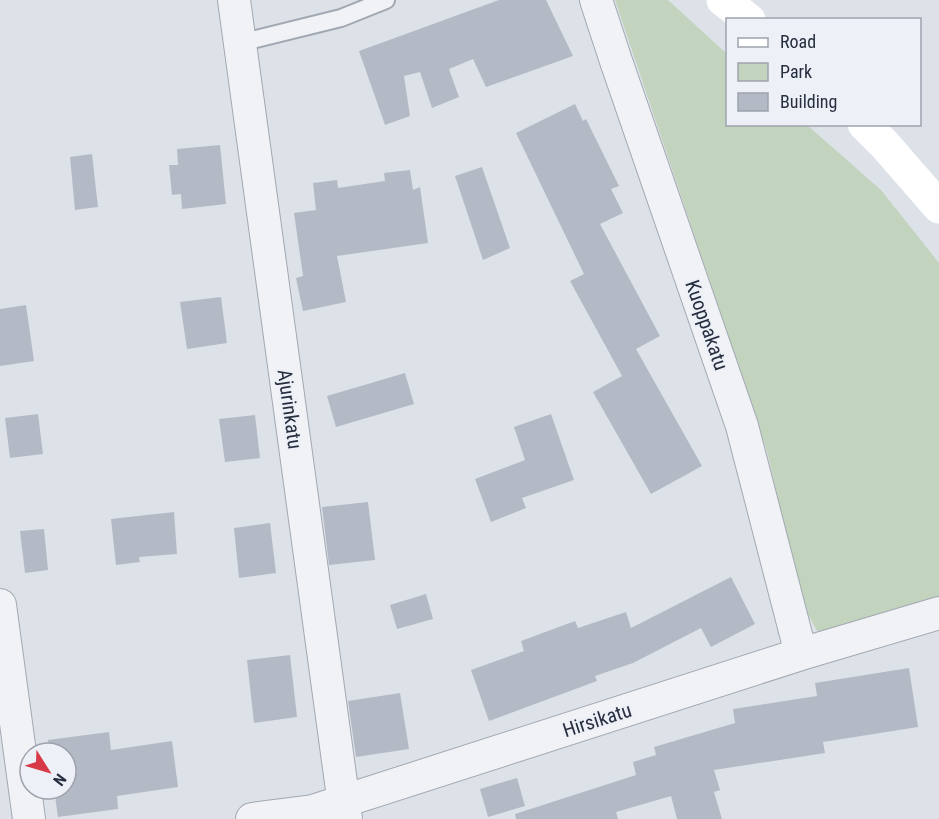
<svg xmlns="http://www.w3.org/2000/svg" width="939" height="819" viewBox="0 0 939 819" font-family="'Roboto Condensed',sans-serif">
  <rect width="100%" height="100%" fill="#dde1e8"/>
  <path fill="#c2d3be" d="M615,0H668L727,54L728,124L807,125L881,190L939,263V602L839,637L817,631L802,603L767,451Z"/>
  <path fill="#b4bac5" d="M499,0H546L573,56L486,87L473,59L449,69L459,97L432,108L420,72L404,76L410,116L385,125L359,51Z
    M575,104L583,121L586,119L619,186L611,189L623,213L600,224L660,336L636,349L702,466L651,494L593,392L622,376L570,281L584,274L516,133Z
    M220,145L226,204L182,209L181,194L172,195L169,165H178L177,149Z
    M92,154L98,207L75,210L70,157Z
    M482,167L510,248L483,260L455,176Z
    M410,170L413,190L420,187L428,243L337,256L346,302L303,311L296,278L303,276L294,213L316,210L313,183L337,180L338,188L385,181L384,173Z
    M221,297L227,343L187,349L180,302Z
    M26,305L34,361L0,366V309Z
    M405,373L414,404L336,427L327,396Z
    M38,414L43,454L10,458L5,418Z
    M551,414L574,480L522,498L526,508L491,522L475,479L525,460L514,427Z
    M255,415L260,458L225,462L219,419Z
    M368,502L375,560L329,565L322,507Z
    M174,512L177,554L139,557L140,562L116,565L111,519Z
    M270,523L276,573L239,578L234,528Z
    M44,529L48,570L25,573L20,531Z
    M731,577L755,624L711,647L701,628L633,663L595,676L597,681L489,721L471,670L524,651L521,641L575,621L578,628L626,612L631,628Z
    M426,594L433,619L397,629L390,605Z
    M290,655L297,717L254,723L247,660Z
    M909,668L918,727L823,742L825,753L714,770L720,790L714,792L722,819H677L671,796L616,812L618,819H516L515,814L636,775L633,762L656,755L654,747L735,723L733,709L817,696L815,683Z
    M400,693L409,749L356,757L348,701Z
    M109,732L111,750L172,741L178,787L117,796L118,809L58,817L54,789H66V753H50L48,740Z
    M517,778L525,806L488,817L480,789Z"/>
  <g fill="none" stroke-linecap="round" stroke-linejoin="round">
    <defs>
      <path id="lane" d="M240,43L341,18L386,0"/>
      <path id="street" d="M234,0L346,819
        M596,0L616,61L742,426L801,654
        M0,605L29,819
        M252,819L313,811L801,654L939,613"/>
    </defs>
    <use href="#lane" stroke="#a2a8b2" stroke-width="20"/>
    <use href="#street" stroke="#a2a8b2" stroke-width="34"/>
    <use href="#lane" stroke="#f0f2f6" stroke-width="16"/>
    <use href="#street" stroke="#f0f2f6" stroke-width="32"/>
    <path stroke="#fff" stroke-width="33" d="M723,0L749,20
      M864,124L885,145L939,207"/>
  </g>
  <g text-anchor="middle" stroke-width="4.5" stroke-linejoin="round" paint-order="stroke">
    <g font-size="20" fill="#262e40" stroke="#edf0f6">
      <text transform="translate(707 325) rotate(71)" y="7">Kuoppakatu</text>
      <text transform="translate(290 409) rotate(82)" y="7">Ajurinkatu</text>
      <text transform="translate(597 720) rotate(-18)" y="7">Hirsikatu</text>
    </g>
  </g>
  <rect x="726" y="18" width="195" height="108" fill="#edf0f6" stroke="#9da2ad" stroke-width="1.5"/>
  <rect x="738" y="38" width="30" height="9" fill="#ffffff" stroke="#9da2ad" stroke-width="1.5"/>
  <text x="780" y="48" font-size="18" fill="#262e40">Road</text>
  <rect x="738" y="63" width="30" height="18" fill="#c2d3be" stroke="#9da2ad" stroke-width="1.5"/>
  <text x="780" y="78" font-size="18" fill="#262e40">Park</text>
  <rect x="738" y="93" width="30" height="18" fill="#b4bac5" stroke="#9da2ad" stroke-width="1.5"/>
  <text x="780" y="108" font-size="18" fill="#262e40">Building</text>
  <g transform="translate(48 771) rotate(127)"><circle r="28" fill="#edf0f6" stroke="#9da2ad" stroke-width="1.5"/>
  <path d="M0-4.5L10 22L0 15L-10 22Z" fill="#d73947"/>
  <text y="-9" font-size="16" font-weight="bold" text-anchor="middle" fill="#262e40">N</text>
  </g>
</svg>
